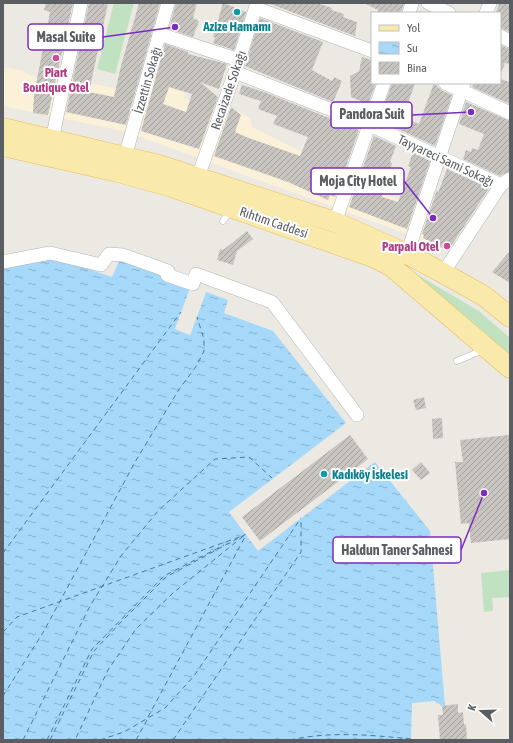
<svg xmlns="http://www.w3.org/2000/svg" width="513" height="743" viewBox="0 0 513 743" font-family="'Asap Condensed',sans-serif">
  <defs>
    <pattern id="water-ripples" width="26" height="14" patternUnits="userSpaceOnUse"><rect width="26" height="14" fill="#a5d8f9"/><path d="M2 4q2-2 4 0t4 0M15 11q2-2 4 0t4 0" fill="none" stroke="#89b2cd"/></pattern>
    <pattern id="building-hatch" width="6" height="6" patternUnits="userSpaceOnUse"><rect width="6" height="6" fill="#c8c4bf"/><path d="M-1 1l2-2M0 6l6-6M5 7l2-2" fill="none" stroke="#a5a29f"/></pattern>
  </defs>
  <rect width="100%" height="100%" fill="#ece9e2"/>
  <path fill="#fbf1d8" d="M3,67L20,70L40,80L70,79L138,93L145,67L189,80L184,98L217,110L222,102L250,118L252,127L302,152L352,172L350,177L390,191L389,196L427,210L473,236L461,257L388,227L127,132L3,106Z"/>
  <path fill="#c1e2c0" d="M114,3H134L115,74L97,69Z
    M411,271L479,311L510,338V360Z
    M510,570V597L492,598L493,611L484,612L481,573Z"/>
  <path fill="url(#water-ripples)" d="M52,257L112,277L119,261L191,286L175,329L190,335L206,292L228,300L224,313L273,331L346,423L229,512L258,551L375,462L430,531L445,706H442L434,701L412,703L411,740H3V266Z"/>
  <path fill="#ece9e2" d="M191,286L193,287L178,328L189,332L204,291L206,292L190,335L175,329Z"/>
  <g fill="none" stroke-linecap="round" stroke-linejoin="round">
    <path stroke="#4479a9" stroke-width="1" stroke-dasharray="5 4" stroke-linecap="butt" d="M3,553L181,312
      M3,632L17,617L242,536
      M3,696L44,631L135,462L178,391L197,365L204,351V339L197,317
      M148,717L246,535
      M23,740L90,606L121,556L158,511L215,459L249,457L272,478
      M47,740L92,649L164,576L224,545
      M50,740L94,651L121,622L166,577L246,534L173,593L136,629L108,670L75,740
      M100,740L124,732L165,708L194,676L301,518
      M136,740L147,720
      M173,740L301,552V520
      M290,740C331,731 370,735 411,739"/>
  </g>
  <path fill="url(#building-hatch)" fill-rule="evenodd" d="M46,3H73L48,115L33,113L34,95L50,12L44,10Z
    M89,3H108L89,92L114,97L121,66L139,3H160L126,125L66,112Z
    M176,3H197L193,18L199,21L193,37L169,29Z
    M223,3L246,12L234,50L213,43L215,37H213Z
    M268,3H317L332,8L331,10L344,14L343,17L357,22L355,36Z
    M364,3H404L401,13H378V10Z
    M499,3H510V32L500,28V13H496Z
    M260,18L323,42L312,70L332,81L334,77L342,81L333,102L245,66Z
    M165,44L188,52V54L227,64L219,89L200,82L218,97L199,149L141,131ZM169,87L192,94L186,112L163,104Z
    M500,45L509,49L508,51L510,52V64L505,63L502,71H500Z
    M362,57L372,60V83H376L368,104L351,97L350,76L359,71Z
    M500,79L510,82V104L472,87L474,83H500Z
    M392,83H415L403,118L419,124L434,83L441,90L452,95L435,146L379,120Z
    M242,85L264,92L359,130L335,197L330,195L328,200L288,182L214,156L231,107L241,115L235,132L246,137L300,156L308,137L273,124L277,116L258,109L261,101L239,94Z
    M466,102L510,121V171L500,176L463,159L466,150L471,152L472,148L478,150L484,134L459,124Z
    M374,136L396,146L390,162L392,163L390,171L385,169L382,197L398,202L411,167L408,166L413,153L430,161L407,229L349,207Z
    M447,169L489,188L448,251L423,238L424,235L422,234L437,190L438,193Z
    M247,231L253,239L237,251L233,265L217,260L220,249L223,250Z
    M510,251V283L492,272Z
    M424,397L426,408L416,410L413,400Z
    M442,418L443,438L433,439L432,419Z
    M350,435L368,459L260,541L242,517Z
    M509,435L510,539L471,543L469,523L461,524L455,462H463L460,440Z
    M421,462L430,473L421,480L412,470Z
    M458,704V713L463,712L464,725L466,724L467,740H440L438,715H443L442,706Z"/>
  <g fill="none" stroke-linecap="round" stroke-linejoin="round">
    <defs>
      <path id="lane" d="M223,221L231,210
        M457,361L478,352H484"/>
      <path id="street" d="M428,3L449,13
        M256,8L372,51
        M409,13L412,3
        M486,13L490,3
        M159,34L239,60
        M500,36L510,41
        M235,72L370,125L501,185
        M445,83L510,113
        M52,140L81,3
        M125,157L168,3
        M198,177L235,72L257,3
        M335,222L384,83
        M407,254L464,83
        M3,262L50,253L101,265L109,254L123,255L168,271L167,275L193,284L196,274L272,302L357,415
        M443,273L501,185L510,179"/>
      <path id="primary" d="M3,128L159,165L335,222L407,254L443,273L484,296L510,317
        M3,146L118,172L172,187L373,257L391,266L510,368"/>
    </defs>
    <use href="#lane" stroke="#b0b3b7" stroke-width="7"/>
    <use href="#street" stroke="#b0b3b7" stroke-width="14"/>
    <use href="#primary" stroke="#e7bc60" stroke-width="21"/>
    <use href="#lane" stroke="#fff" stroke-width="6"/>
    <use href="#street" stroke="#fff" stroke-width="13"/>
    <use href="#primary" stroke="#f9e9aa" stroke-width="20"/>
  </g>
  <g fill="#0f9aa8" stroke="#fff" stroke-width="1.5">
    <circle cx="237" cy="12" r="4"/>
    <circle cx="324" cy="474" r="4"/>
  </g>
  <g fill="#d1479c" stroke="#fff" stroke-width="1.5">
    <circle cx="56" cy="58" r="4"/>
    <circle cx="447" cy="246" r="4"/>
  </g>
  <g text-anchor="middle" stroke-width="4" stroke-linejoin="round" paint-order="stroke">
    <g font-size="13" font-weight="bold" fill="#0d838f" stroke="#fff">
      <text x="237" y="31">Azize Hamamı</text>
      <text x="332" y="479" text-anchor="start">Kadıköy İskelesi</text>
    </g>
    <g font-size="13" font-weight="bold" fill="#b23c85" stroke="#fff">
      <text x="56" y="77">Piart<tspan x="56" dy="15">Boutique Otel</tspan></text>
      <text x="439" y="251" text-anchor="end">Parpali Otel</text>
    </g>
    <g font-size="13" fill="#5a5e62" stroke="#fff">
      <text transform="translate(147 80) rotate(-74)" y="5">İzzettin Sokağı</text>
      <text transform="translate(228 90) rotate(-71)" y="5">Recaizade Sokağı</text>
      <text transform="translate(446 160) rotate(25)" y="5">Tayyareci Sami Sokağı</text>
      <text transform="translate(274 222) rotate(19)" y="5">Rıhtım Caddesi</text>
    </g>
  </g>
  <path fill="none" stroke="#7b2cbf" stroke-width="1.5" d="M175 27L103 37M471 112L412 115M433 218L404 181M484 493L461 550"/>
  <g fill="#7b2cbf" stroke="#fff" stroke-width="1.5">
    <circle cx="175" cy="27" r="4"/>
    <circle cx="471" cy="112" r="4"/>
    <circle cx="433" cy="218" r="4"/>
    <circle cx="484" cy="493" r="4"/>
  </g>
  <g fill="#fff" stroke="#7b2cbf" stroke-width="1.5">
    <rect x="28" y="24" width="75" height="26" rx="4"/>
    <rect x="331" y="102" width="81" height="26" rx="4"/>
    <rect x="311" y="168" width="93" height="26" rx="4"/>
    <rect x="333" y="537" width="128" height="26" rx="4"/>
  </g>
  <g font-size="14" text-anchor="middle" font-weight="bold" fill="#5a5e62">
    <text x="66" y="42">Masal Suite</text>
    <text x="372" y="119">Pandora Suit</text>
    <text x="358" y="186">Moja City Hotel</text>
    <text x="397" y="555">Haldun Taner Sahnesi</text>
  </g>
  <rect width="513" height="743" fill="none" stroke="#5a5e62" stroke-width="8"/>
  <rect x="371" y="12" width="130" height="72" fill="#ffffff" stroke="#bdbfc0"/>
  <rect x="379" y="25" width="20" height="6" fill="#f9e9aa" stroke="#bdbfc0"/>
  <text x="407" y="32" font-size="12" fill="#5a5e62">Yol</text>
  <rect x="379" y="42" width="20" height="12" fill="url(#water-ripples)" stroke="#bdbfc0"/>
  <text x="407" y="52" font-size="12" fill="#5a5e62">Su</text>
  <rect x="379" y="62" width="20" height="12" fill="url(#building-hatch)" stroke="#bdbfc0"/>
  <text x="407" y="72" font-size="12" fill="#5a5e62">Bina</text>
  <g transform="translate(481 711) rotate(290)" stroke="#ffffff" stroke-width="3" paint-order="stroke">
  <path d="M0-3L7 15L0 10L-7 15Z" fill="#5a5e62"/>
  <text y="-6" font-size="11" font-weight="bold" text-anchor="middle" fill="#5a5e62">K</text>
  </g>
</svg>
